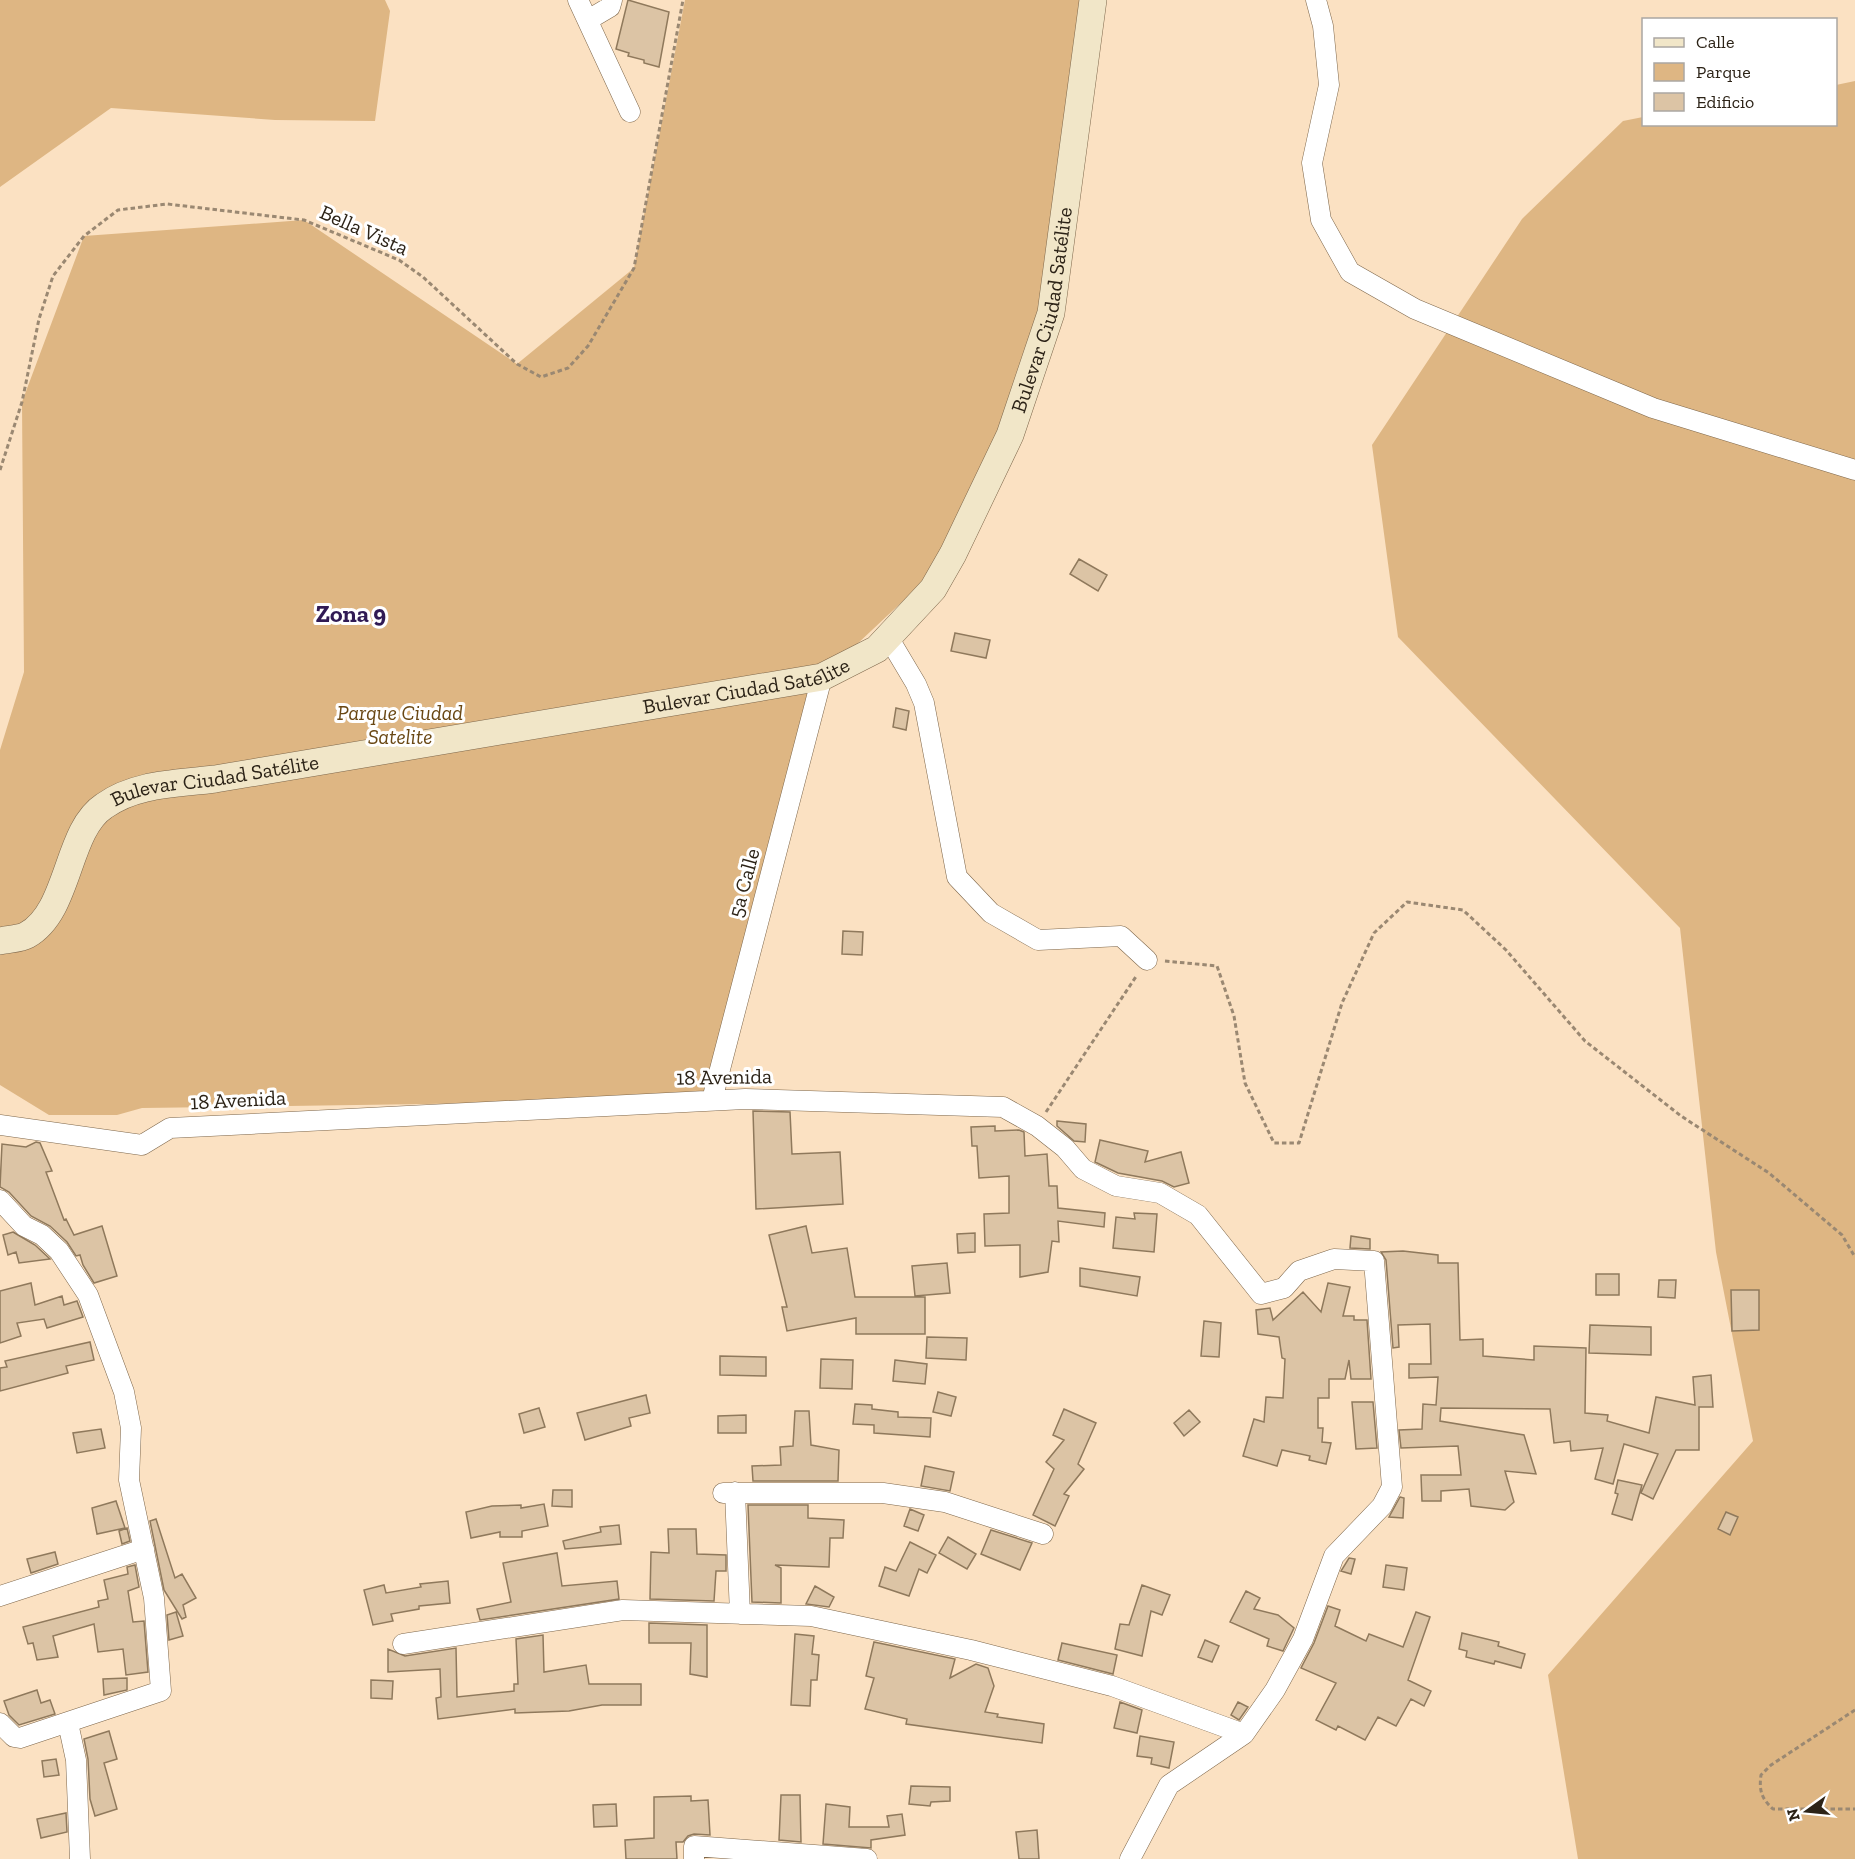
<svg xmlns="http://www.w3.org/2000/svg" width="1855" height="1859" viewBox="0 0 1855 1859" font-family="'Zilla Slab',serif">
  <rect width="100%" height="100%" fill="#fbe1c2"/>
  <path fill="#deb683" d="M0,0H385L390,11L375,121L275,120L111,108L0,187Z
    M685,0H1092L1042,342L953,554L822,677L712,1100L142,1108L117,1115H49L0,1085V750L24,672L22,402L84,236L304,220L517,364L634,268Z
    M1855,81V1859H1578L1548,1675L1753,1441L1716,1252L1680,928L1398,637L1372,445L1522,219L1623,121L1643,117L1644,124H1836V85Z"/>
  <path fill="#dcc4a5" stroke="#8f795c" stroke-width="1.5" d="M628,0L669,12L659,67L644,63V60L628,56L629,53L616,49Z
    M1079,559L1107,575L1098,591L1070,574Z
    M955,633L990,640L986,658L951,651Z
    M896,708L909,711L906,730L893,727Z
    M843,931L863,932L862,955L842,954Z
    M753,1111L790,1112L792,1154L840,1152L843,1204L756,1209Z
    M1057,1121L1086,1124L1085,1142L1074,1141L1057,1126Z
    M995,1126V1131L1019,1130L1024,1132L1025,1156L1047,1154L1049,1186H1057L1058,1208L1105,1213L1104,1227L1058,1221L1059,1242L1052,1241L1048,1272L1020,1277V1245L985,1246L984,1214L1009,1213V1176L979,1178L977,1146H972L971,1127Z
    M1100,1140L1148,1151L1145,1162L1181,1152L1189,1183L1174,1187L1162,1181L1118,1173L1095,1162Z
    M36,1142L40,1143L52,1171L46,1172L64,1220L66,1219L74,1235L102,1226L117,1276L94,1283L83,1265L80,1255L76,1256L67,1242L50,1226L31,1216L9,1192L0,1187L2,1144L26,1147Z
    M1134,1213L1157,1214L1154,1252L1113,1248L1116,1217L1135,1219Z
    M806,1226L812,1253L847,1248L855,1297H925V1334H856V1318L787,1331L782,1307H787L769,1235Z
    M13,1232L35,1245L50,1259L19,1263L16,1252L8,1255L3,1235Z
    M975,1233V1252L958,1253L957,1234Z
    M1351,1236L1370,1239V1249L1350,1248Z
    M1403,1251L1438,1255V1263H1458L1460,1340L1483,1339V1356L1534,1360V1346L1586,1348L1585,1413L1608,1415L1607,1421L1649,1433L1656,1397L1695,1405L1693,1377L1711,1375L1713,1407H1699V1450H1676L1653,1499L1641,1493L1658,1454L1624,1444L1613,1484L1595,1479L1603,1448L1571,1451L1570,1441L1554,1443L1550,1409L1441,1408L1440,1421L1524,1435L1536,1474L1505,1471L1514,1502L1505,1510L1471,1506L1469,1489L1441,1491V1501H1422L1421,1475H1461L1458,1446L1401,1448L1399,1430L1422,1429L1423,1404L1436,1405L1438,1377L1409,1378V1364H1431L1430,1324L1398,1325L1399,1347L1393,1348L1386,1260L1381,1252Z
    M947,1263L950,1293L915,1296L912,1266Z
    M1080,1268L1140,1277L1137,1296L1080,1286Z
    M1596,1274H1619V1295H1596Z
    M1659,1280H1676L1675,1298L1658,1297Z
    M31,1283L35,1305L62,1296L64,1305L77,1301L83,1317L47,1328L44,1319L17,1323L21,1336L0,1343V1291Z
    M1328,1283L1350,1287L1343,1316H1354V1320H1367L1371,1379H1351L1349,1360L1345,1379H1329V1398H1318V1428H1323L1322,1442L1331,1443L1326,1464L1309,1460L1310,1456L1282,1450L1277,1466L1243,1456L1254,1419L1264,1422L1266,1397L1283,1398L1285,1359L1282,1358L1279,1337L1258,1334L1256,1310L1270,1308L1273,1320L1303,1292L1321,1312Z
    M1731,1290H1759V1330L1732,1331Z
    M1204,1321L1221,1323L1219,1357L1201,1356Z
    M1590,1325L1651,1327V1355L1589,1353Z
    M927,1337L967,1338L966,1360L926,1358Z
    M90,1342L94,1360L66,1366L68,1373L0,1391V1368L7,1367L5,1361Z
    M720,1356L766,1357V1376L720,1375Z
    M821,1359L853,1360L852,1389L820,1388Z
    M895,1360L927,1364L925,1384L893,1381Z
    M938,1392L956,1397L951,1416L933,1412Z
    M646,1395L650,1413L629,1418L631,1426L585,1440L577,1413Z
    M1352,1402H1373L1377,1448L1356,1449Z
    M855,1404L872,1405V1409L898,1412V1417L931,1418L930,1437L874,1433V1425L853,1424Z
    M539,1408L545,1427L524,1433L519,1414Z
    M1064,1409L1096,1423L1078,1464L1084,1469L1064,1494L1069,1496L1055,1526L1033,1515L1054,1469L1046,1462L1064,1440L1053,1435Z
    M1189,1410L1200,1422L1184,1436L1174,1423Z
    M795,1411H809L811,1445L839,1450L838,1481H753L752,1466L781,1465L780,1447L793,1446Z
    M746,1415V1433H718V1416Z
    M101,1429L105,1448L77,1453L73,1433Z
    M925,1466L954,1472L950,1491L921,1486Z
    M1618,1480L1642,1485L1632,1520L1612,1514L1618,1494L1615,1493Z
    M553,1490H572V1507L552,1506Z
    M1400,1497L1404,1498L1403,1518L1389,1517Z
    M116,1501L125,1528L97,1534L92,1508Z
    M544,1504L548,1526L522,1531V1537H500V1532L471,1538L466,1512L492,1506L521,1505V1508Z
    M748,1505H808V1518L844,1520L843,1538H830L829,1567L775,1565L781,1568V1603L752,1602Z
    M910,1509L924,1515L918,1531L904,1526Z
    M1726,1512L1738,1517L1730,1535L1718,1529Z
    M156,1519L175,1578L182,1574L196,1598L183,1605L186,1617L182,1619L164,1590L150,1521Z
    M619,1525L621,1544L565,1549L563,1541L601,1532L600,1527Z
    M127,1528L130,1541L122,1544L119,1531Z
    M668,1529H696L697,1554L726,1555V1571H716L714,1601L650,1599L651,1552L669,1553Z
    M991,1530L1032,1543L1020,1570L981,1554Z
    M948,1537L976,1554L967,1569L939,1553Z
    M910,1542L936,1555L927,1573L919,1569L909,1596L879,1586L885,1567L896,1571Z
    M55,1552L58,1564L31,1573L27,1559Z
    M557,1553L562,1586L617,1581L619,1599L480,1620L477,1609L511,1602L503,1563Z
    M1349,1558L1355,1559L1351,1574L1341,1571Z
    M135,1565L139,1587L128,1591L133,1622L144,1621L148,1672L126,1675L123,1649L98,1652L94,1624L53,1636L58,1657L37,1660L33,1643L28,1644L23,1627L99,1607L98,1601L108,1599L104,1580L128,1574L127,1567Z
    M1386,1565L1407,1568L1404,1590L1383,1587Z
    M448,1581L450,1603L419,1606V1609L391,1614L393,1621L373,1625L364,1590L384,1585L386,1593L421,1587L420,1584Z
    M1142,1585L1170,1595L1162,1615L1151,1611L1142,1656L1115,1649L1120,1624L1129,1625Z
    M815,1586L834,1597L829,1607L806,1604Z
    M1246,1591L1260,1598L1254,1609L1278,1615L1294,1628L1283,1651L1267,1646L1269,1639L1230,1622Z
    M1328,1606L1340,1610L1335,1626L1366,1641L1369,1634L1403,1647L1416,1612L1430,1617L1408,1680L1431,1691L1424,1706L1411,1699L1396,1726L1378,1717L1365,1740L1338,1726L1336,1730L1316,1720L1336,1683L1301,1668L1314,1643Z
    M176,1612L183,1636L169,1640L167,1615Z
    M649,1623L707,1625V1677L690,1674L691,1643H649Z
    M1462,1633L1499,1642L1498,1646L1525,1654L1521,1668L1495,1661L1494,1664L1466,1657L1467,1651L1459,1649Z
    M795,1634L814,1636L812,1654L819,1655L817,1680H811L810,1706L791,1705Z
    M543,1635L544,1672L586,1665L589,1684H641V1705H602L569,1711L515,1713V1709L438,1719L436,1698L441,1697L440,1669L388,1672V1649L405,1656L456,1648L457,1697L514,1691V1684H518L516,1639Z
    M1205,1640L1219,1646L1212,1662L1198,1657Z
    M874,1642L955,1659L950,1678L976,1664L988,1668L994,1686L985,1712L998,1714L997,1717L1044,1724L1042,1743L906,1724L907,1719L865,1709L874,1678L866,1676Z
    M1062,1643L1117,1655L1113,1674L1058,1660Z
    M127,1678V1690L104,1695L103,1679Z
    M371,1680L393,1681L392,1699L371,1698Z
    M37,1690L41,1703L50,1700L55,1714L19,1725L9,1715L4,1701Z
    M1120,1702L1142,1710L1137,1733L1114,1728Z
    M1238,1702L1248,1707L1239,1720L1231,1715Z
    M109,1731L117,1759L104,1763L117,1809L95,1816L90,1799L88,1759L84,1739Z
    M1140,1736L1174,1742L1169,1768L1151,1764L1152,1758L1137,1756Z
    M56,1759L59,1775L44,1777L42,1761Z
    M911,1786L950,1787V1801L931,1802L930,1806L909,1804Z
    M781,1795H800L801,1842L779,1840Z
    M691,1796V1801L708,1800L710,1835L694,1834L688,1836L683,1842H676L677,1859H626L625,1840L654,1838V1797Z
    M616,1804L617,1826L594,1827L593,1805Z
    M826,1804L850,1807L849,1827H889L887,1816L902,1814L905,1835L871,1840V1848L823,1844Z
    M66,1813L67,1832L41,1838L37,1819Z
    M1037,1830L1039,1859H1019L1016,1832Z"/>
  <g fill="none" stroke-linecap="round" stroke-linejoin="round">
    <defs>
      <path id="street" d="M578,0L630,112
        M1316,0L1323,26L1329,85L1312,163L1321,220L1350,272L1415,309L1653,408L1855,470
        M588,20L610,7L612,0
        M888,637L916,684L924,703L957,877L991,913L1038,940L1121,936L1147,960
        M712,1100L822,677
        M0,1125L142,1145L170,1128L745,1099L1003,1107L1037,1126L1065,1148L1083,1169L1116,1186L1160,1193L1198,1215L1261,1294L1284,1288L1299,1271L1334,1259L1374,1261L1392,1487L1382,1506L1334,1556L1303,1639L1275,1690L1244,1734L1169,1785L1130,1859
        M0,1200L24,1226L42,1235L59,1251L88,1295L124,1392L131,1428L129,1480L154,1598L161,1691L20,1738L14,1737L0,1723
        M735,1492L740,1614
        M723,1493H883L945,1502L1043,1534
        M0,1596L144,1549
        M403,1644L623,1610L811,1616L971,1650L1112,1686L1244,1734
        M68,1723L76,1760L80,1859
        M694,1859V1846L867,1859"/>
      <g id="secondary">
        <path id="s1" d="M0,941C8,939 20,939 27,935C70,911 66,831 104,806C136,783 177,784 215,779L822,677L877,649L933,589L953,554L1010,435L1051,313L1093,0"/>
      </g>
    </defs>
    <use href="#street" stroke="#7e674b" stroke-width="21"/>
    <use href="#secondary" stroke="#7e674b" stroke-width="28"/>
    <path stroke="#9a8872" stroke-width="3" stroke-dasharray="4.5 3" stroke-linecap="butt" d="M0,470L22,402L39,319L53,276L84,236L118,210L167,204L304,220L399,260L423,277L517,364L541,377L568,368L588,346L634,268L683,0
      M1165,961L1217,966L1234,1016L1245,1083L1274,1143H1299L1342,1003L1374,933L1407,902L1463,910L1506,950L1585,1041L1681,1116L1769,1173L1842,1235L1855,1257
      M1046,1112L1137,975
      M1855,1710L1771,1765L1761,1775C1759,1790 1761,1798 1773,1809H1855"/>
    <use href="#street" stroke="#fff" stroke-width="20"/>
    <use href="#secondary" stroke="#f1e6c8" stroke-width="27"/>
  </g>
  <g text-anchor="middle" stroke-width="6" stroke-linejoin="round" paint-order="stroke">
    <g font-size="21" fill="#2c2317" stroke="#fff">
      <text transform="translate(364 230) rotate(24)" y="7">Bella Vista</text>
      <text dy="7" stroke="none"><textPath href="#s1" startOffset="1358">Bulevar Ciudad Satélite</textPath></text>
      <text dy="7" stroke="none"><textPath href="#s1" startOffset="836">Bulevar Ciudad Satélite</textPath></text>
      <text dy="7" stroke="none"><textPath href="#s1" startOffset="296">Bulevar Ciudad Satélite</textPath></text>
      <text transform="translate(744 883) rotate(-75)" y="7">5a Calle</text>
      <text transform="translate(724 1077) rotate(-1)" y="7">18 Avenida</text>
      <text transform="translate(238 1100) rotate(-3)" y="7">18 Avenida</text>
    </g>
    <g font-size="21" font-style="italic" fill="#694713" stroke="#fff">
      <text x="400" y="720">Parque Ciudad<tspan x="400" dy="24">Satelite</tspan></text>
    </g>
    <g font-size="24" font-weight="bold" fill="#301a54" stroke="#fff">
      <text x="351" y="622">Zona 9</text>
    </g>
  </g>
  <rect x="1642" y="18" width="195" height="108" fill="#ffffff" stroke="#aba7a2" stroke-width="1.5"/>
  <rect x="1654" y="38" width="30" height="9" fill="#f1e6c8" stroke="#aba7a2" stroke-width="1.5"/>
  <text x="1696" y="48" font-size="18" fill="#2c2317">Calle</text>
  <rect x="1654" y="63" width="30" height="18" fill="#deb683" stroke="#aba7a2" stroke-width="1.5"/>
  <text x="1696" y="78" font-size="18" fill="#2c2317">Parque</text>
  <rect x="1654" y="93" width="30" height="18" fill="#dcc4a5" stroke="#aba7a2" stroke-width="1.5"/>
  <text x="1696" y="108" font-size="18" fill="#2c2317">Edificio</text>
  <g transform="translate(1807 1811) rotate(255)" stroke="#ffffff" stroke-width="4.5" paint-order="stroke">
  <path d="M0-4.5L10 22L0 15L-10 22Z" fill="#2c2317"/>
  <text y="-9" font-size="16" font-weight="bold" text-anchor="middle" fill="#2c2317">N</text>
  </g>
</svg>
